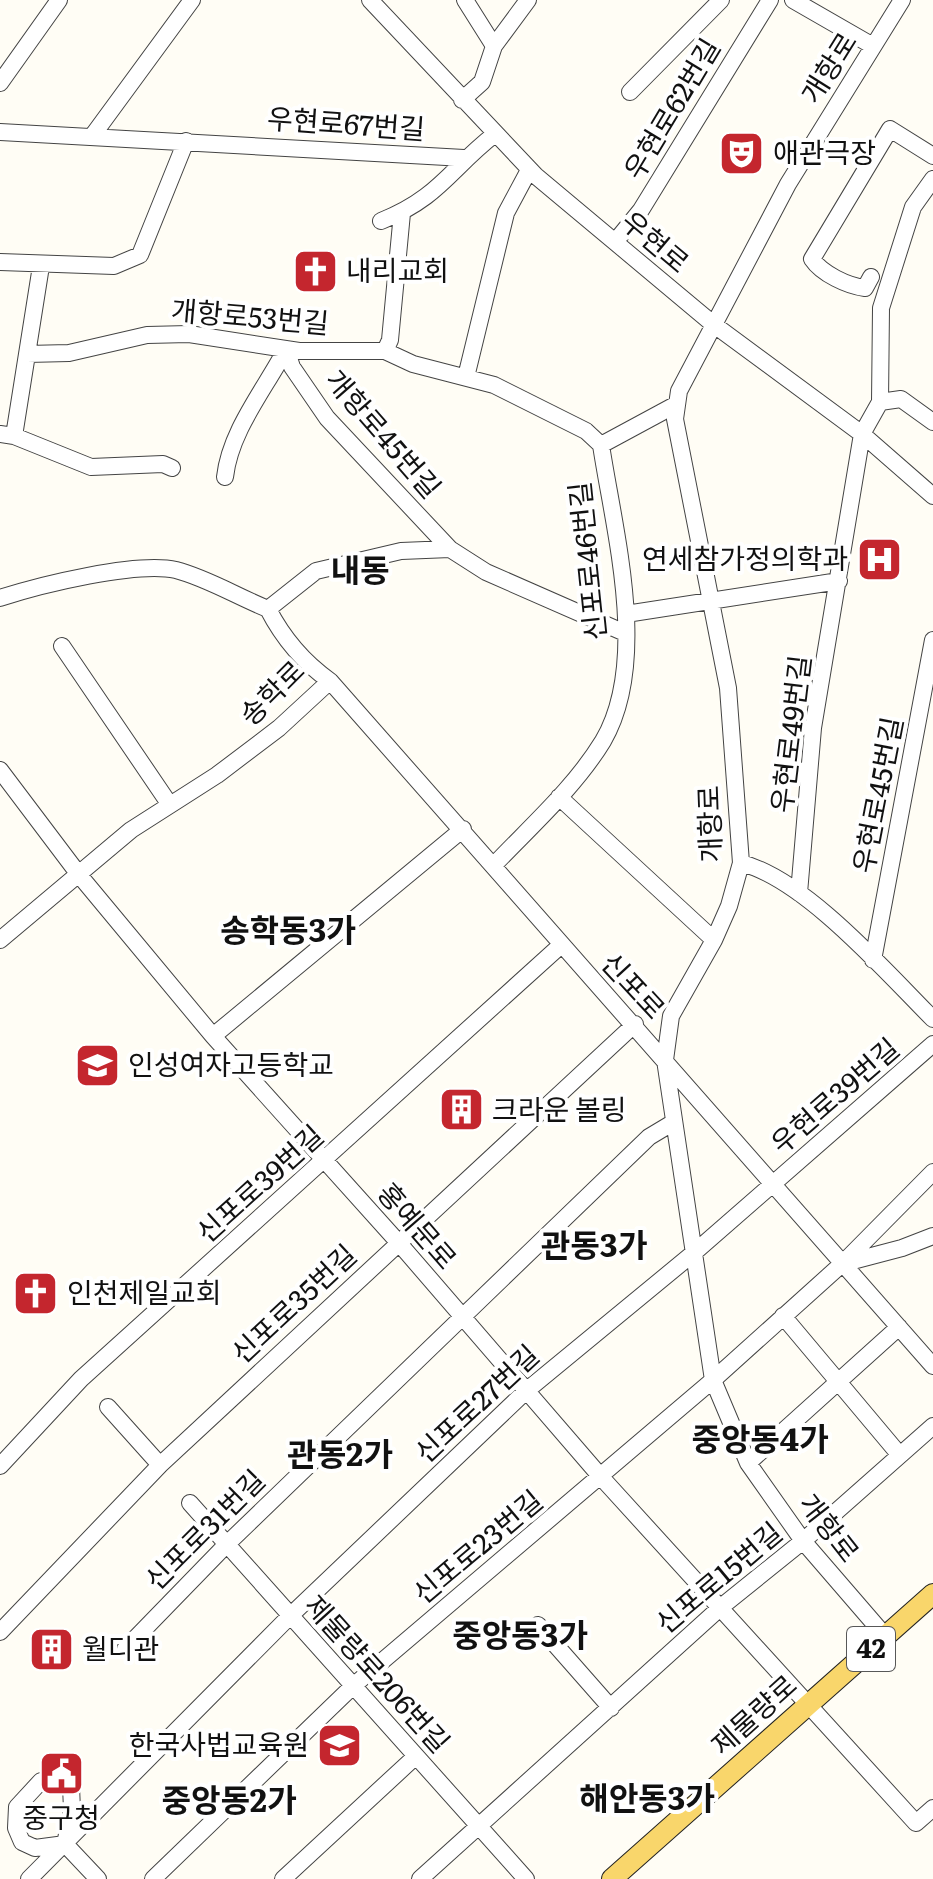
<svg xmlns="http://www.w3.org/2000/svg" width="933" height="1879" viewBox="0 0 933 1879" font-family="Literata,'Noto Sans KR',serif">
  <rect width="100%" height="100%" fill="#fffdf5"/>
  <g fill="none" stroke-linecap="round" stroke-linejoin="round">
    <defs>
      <path id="minor" d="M370,0L536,176L713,324L862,434L933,496
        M793,0L873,46
        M494,46L528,0
        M0,83L59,0
        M630,92L721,0
        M462,100L482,82L494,46L465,0
        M0,132L464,158
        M93,135L192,0
        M381,221C439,198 450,169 495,134
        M615,242L641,210L770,0
        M0,262L114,266L140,255L186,141
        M871,277L865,288C848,286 822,274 812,259L890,129L933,156
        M286,349L292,367L327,418L450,549L486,572L625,633
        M385,351L390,340L402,213
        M27,354L69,353L147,335L189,334L299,351H385L413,364L494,385L586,431L601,445
        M466,377L506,213L529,170
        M880,402L881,308L913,207L933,179
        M0,434L14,436L91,467L163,464L172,468
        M14,436L41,266
        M601,445L677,404
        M225,477C230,431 265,389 286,349
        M0,598C40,585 137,561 176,570C207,578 238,597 268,609C283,638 303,662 330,681L933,1366
        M268,609L316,571L401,551L450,549
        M626,614L839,581
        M62,646L170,805
        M0,770L80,876L213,1036L398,1242L601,1477L916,1823L933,1808
        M559,797L714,940
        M741,863C805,879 886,972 933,1019
        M494,865C531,826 575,787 603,741C650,661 614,531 601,445
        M799,893L813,728L862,434L880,402L901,399L933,422
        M0,940L131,830L217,775L279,728L330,681
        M873,960L933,640
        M213,1036L463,829
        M845,1263L902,1248L933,1236
        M783,1316L898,1453
        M108,1407L160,1465
        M748,1463L899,1327
        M0,1466L81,1379L560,946
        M190,1503L526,1879
        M538,1625L611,1708
        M0,1632L160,1465L635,1024
        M885,1636L803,1541L748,1463L713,1380L665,1060L671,1016L714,940L729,906L741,863L728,688L675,419L679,391L788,184L902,0
        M125,1649L227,1544L649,1137L674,1122
        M57,1778L71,1786L72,1810L65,1844L35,1848L22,1842L16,1828L17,1807L41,1781Z
        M65,1844L98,1879
        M29,1879L290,1616L526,1391L696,1251L933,1044
        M153,1879L353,1686L713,1380L843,1263L933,1172
        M283,1879L416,1756
        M420,1879L721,1607L803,1541L933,1426"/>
      <path id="major" d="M612,1879L933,1594"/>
    </defs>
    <use href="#minor" stroke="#444" stroke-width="18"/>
    <use href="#major" stroke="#222" stroke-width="22"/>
    <use href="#minor" stroke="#fff" stroke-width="16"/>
    <use href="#major" stroke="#f9d66b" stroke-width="20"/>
  </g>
  <defs>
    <symbol id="theatre-square" viewBox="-11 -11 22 22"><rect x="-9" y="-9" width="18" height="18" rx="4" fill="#c4262e" stroke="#fff"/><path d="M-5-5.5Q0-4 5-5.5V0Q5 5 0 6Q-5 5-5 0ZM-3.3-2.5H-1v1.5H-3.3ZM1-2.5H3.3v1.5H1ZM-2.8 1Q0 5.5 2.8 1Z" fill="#fff"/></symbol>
    <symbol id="church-square" viewBox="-11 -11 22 22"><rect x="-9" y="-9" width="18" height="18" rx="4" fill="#c4262e" stroke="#fff"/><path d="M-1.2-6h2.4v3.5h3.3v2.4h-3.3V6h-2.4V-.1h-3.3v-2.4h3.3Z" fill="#fff"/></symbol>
    <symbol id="hospital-square" viewBox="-11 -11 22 22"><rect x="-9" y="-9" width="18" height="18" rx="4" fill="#c4262e" stroke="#fff"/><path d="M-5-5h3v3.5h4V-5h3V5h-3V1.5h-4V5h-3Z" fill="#fff"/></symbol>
    <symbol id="school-square" viewBox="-11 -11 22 22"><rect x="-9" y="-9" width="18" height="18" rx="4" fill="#c4262e" stroke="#fff"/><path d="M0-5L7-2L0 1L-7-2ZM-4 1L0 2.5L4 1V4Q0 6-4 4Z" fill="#fff"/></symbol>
    <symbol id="building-square" viewBox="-11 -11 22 22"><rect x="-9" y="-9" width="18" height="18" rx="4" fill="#c4262e" stroke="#fff"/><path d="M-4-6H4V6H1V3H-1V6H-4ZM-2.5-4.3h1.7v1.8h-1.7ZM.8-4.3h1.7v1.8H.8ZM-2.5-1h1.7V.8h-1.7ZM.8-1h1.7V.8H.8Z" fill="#fff"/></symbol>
    <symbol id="civic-square" viewBox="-11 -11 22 22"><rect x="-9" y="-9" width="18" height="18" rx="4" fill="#c4262e" stroke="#fff"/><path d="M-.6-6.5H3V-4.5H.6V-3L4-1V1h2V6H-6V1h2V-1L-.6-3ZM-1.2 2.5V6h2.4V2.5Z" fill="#fff"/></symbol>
  </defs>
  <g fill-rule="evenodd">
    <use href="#theatre-square" x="716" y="128" width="51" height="51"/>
    <use href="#church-square" x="290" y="246" width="51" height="51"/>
    <use href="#hospital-square" x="854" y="534" width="51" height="51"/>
    <use href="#school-square" x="72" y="1040" width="51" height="51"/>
    <use href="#building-square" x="436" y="1084" width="51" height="51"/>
    <use href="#church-square" x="10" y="1268" width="51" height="51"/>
    <use href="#building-square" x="26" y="1624" width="51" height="51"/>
    <use href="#school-square" x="314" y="1720" width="51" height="51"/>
    <use href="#civic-square" x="36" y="1748" width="51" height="51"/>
  </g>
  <g text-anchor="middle" stroke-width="8" stroke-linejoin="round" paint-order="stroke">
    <rect fill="#fff" stroke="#585858" stroke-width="2" x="847" y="1627" width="48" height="44" rx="6"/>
    <g font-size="26" font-weight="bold" fill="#111">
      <text x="871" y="1658">42</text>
    </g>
    <g font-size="28" fill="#111" stroke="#fff">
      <text transform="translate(829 68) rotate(-58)" y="10">개항로</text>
      <text transform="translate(672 109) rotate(-59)" y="10">우현로62번길</text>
      <text transform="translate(346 124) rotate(4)" y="10">우현로67번길</text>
      <text transform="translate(655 242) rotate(40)" y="10">우현로</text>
      <text transform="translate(250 317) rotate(5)" y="10">개항로53번길</text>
      <text transform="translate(383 434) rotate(49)" y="10">개항로45번길</text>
      <text transform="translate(588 561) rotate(-96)" y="10">신포로46번길</text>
      <text transform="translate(272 693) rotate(-45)" y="10">송학로</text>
      <text transform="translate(791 734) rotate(-83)" y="10">우현로49번길</text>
      <text transform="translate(878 795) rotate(-79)" y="10">우현로45번길</text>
      <text transform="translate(710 824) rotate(-92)" y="10">개항로</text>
      <text transform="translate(633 986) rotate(47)" y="10">신포로</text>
      <text transform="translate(835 1096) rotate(-41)" y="10">우현로39번길</text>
      <text transform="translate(260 1184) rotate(-42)" y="10">신포로39번길</text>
      <text transform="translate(417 1226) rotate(49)" y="10">홍예문로</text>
      <text transform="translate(294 1304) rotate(-43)" y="10">신포로35번길</text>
      <text transform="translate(477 1404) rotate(-43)" y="10">신포로27번길</text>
      <text transform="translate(829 1528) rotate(52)" y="10">개항로</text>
      <text transform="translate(205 1530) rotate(-45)" y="10">신포로31번길</text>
      <text transform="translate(478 1547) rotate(-40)" y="10">신포로23번길</text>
      <text transform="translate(719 1578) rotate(-40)" y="10">신포로15번길</text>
      <text transform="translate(377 1674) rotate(48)" y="10">제물량로206번길</text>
      <text transform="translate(754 1715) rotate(-42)" y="10">제물량로</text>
    </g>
    <g font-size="28" fill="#111" stroke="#fff" text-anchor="start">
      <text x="773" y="163">애관극장</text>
      <text x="346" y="281">내리교회</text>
      <text x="848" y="569" text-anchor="end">연세참가정의학과</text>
      <text x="128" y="1075">인성여자고등학교</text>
      <text x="492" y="1120">크라운 볼링</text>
      <text x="67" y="1303">인천제일교회</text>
      <text x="82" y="1659">월디관</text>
      <text x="309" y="1755" text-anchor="end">한국사법교육원</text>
      <text x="61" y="1828" text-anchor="middle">중구청</text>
    </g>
    <g font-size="32" font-weight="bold" fill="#111" stroke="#fff">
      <text x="360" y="582">내동</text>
      <text x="288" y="942">송학동3가</text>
      <text x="594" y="1257">관동3가</text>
      <text x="760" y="1451">중앙동4가</text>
      <text x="340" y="1466">관동2가</text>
      <text x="520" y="1647">중앙동3가</text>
      <text x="647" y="1810">해안동3가</text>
      <text x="229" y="1812">중앙동2가</text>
    </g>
  </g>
</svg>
